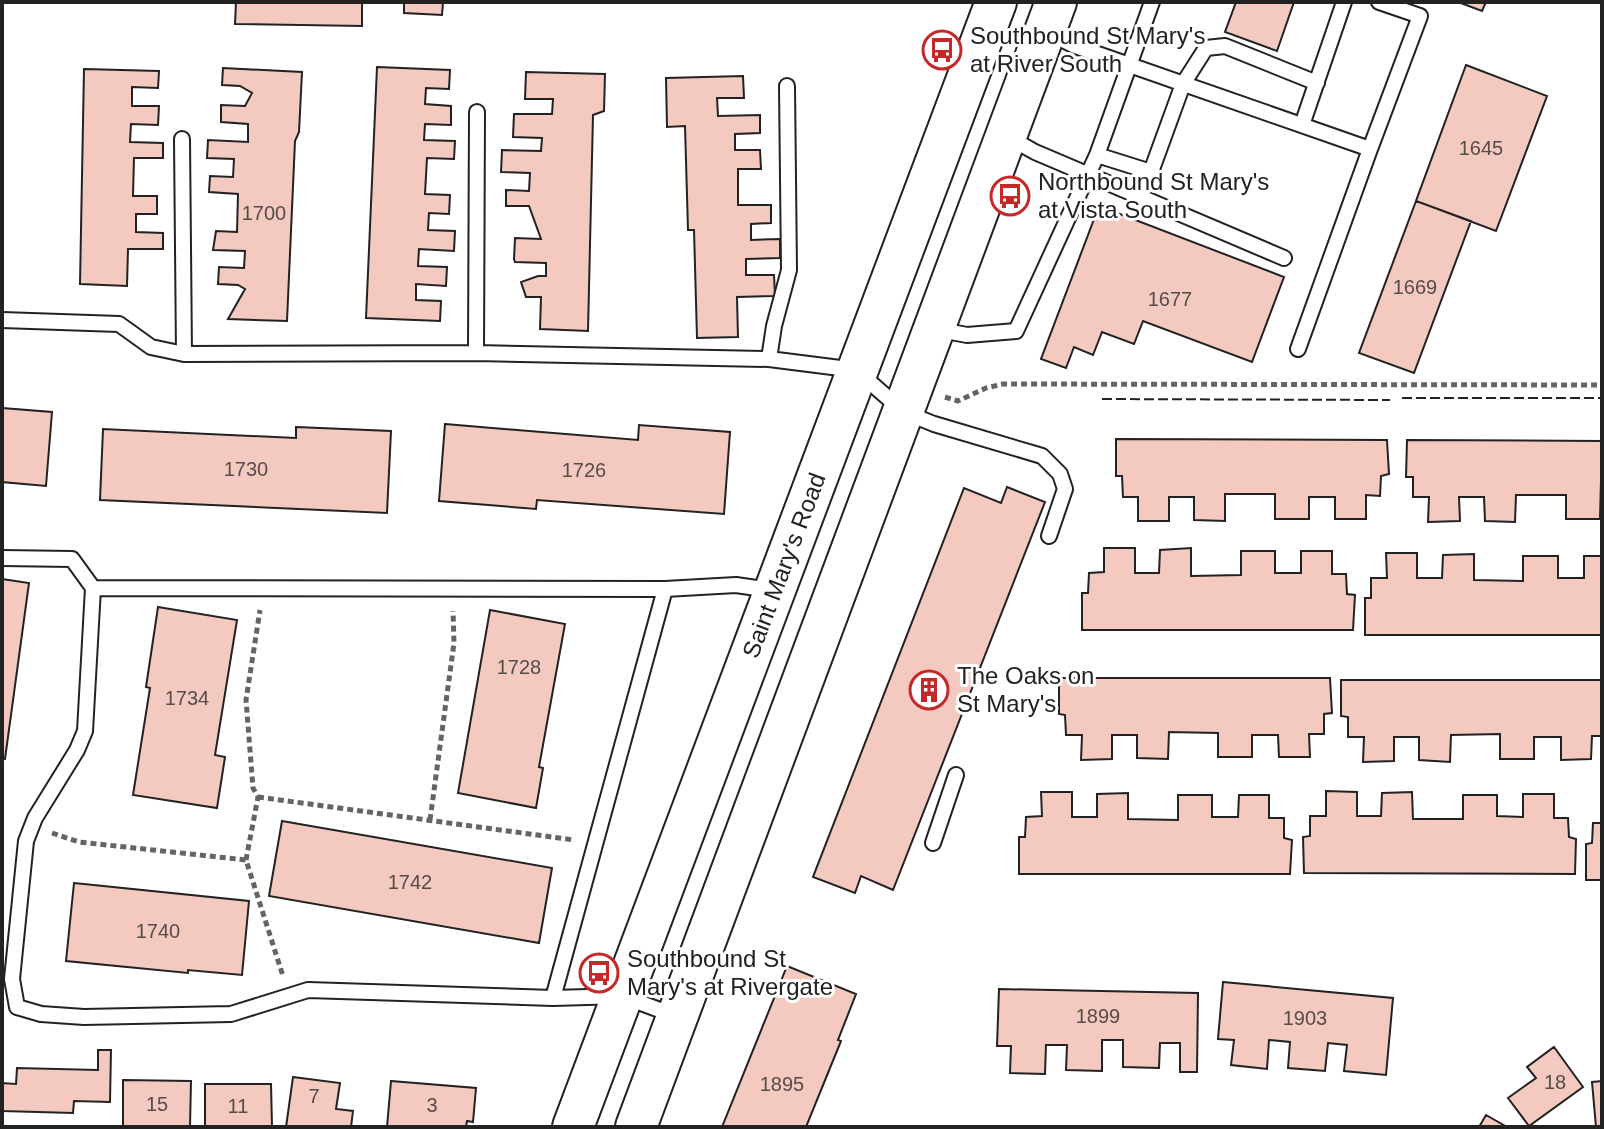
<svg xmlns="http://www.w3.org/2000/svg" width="1604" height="1129" viewBox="0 0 1604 1129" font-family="Helvetica,sans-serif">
  <rect width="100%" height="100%" fill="#fff"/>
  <path fill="#f3c9c0" stroke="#222" stroke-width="2" d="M236,2H362V26L235,24Z
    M404,2H443L442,15L404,13Z
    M1236,2H1294L1277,51L1225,32Z
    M1458,2H1486L1482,11Z
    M1466,65L1547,96L1496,231L1416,201Z
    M377,67L450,70L449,89L426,88L425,104L451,106V125L425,124L424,140L455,141L454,159L427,158L425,194L450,195L449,214L429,213L428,230L455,231L454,251L419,249L418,266L447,267L446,286L416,284V300L441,301L440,321L366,318Z
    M223,68L302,72L299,132L295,141L287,321L228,319L245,289L238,285L218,284L219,267L244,268L245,251L213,250L216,231L237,232L238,194L209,192L210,176L233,177L234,159L207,158L208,140L248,142V124L221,122V105L245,106L252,93L240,86L222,85Z
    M84,69L159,71L158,88L132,87V106H159L158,125L131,124L130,142L163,143V158H134L133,196H157V214H136V232L163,233V249H128L127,286L80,284Z
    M526,72L605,74L604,111L593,115L588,331L540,329L541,297H526L521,282L538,276H546V263L515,262L514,259L515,238L541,239L529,206H506V190L529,191L530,173L501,172L502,150L541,151L542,138L513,137L514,114H552L553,99H525Z
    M743,76L744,98H717L718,116L760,115V133L735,134V150H760L761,169H738V205H771V223L751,224V240L780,239V258L746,259V275H774L775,296L737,297L738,337L697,338L694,230H688L685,126L667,127L666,78Z
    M1416,201L1471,221L1414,373L1359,353Z
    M1099,206L1284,277L1252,362L1143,321L1134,344L1102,332L1093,355L1074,347L1066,368L1041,359Z
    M2,408L52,412L46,486L2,482Z
    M445,424L638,440L639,425L730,432L724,514L537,500L536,509L439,501Z
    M296,427L391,431L387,513L100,500L103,429L296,438Z
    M1116,439L1387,440L1389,474L1381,476L1380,496L1366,495V519H1335V497H1309V519H1275V494H1225V521L1194,520V497H1169V521H1138V497H1123L1122,476H1116Z
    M1407,440L1602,441L1600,519H1566V495H1516L1515,522L1485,521L1484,497H1459L1460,521L1428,522L1429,497H1413V477H1406Z
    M1007,487L1045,502L893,890L861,876L855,893L813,877L964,488L1001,503Z
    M1104,548H1135V573H1159L1160,550L1191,548V576L1241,575V551H1275V573H1301V551H1332V574H1346L1347,594L1355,595L1353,630H1082V593H1088L1089,573L1104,572Z
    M1386,553H1417V578H1442L1443,555L1474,554V580L1523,581V556H1558V578H1584V556H1602V635H1365V598H1371V578H1387Z
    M2,579L29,583L5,759L2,758Z
    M158,607L237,620L215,755L225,757L217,808L133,795L150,688L146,687Z
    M490,610L565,624L539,767L543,768L536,808L458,793Z
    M1059,678H1330L1332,713L1324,714V734H1309L1310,757H1279L1278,735H1252V757H1218V733L1169,732L1168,759L1137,758V735H1112V759L1081,760L1082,735H1066L1065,715L1059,714Z
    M1341,680H1602V736H1592L1591,759L1561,760V737H1534V759H1500V734L1451,735L1450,762L1419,760V737H1394V761L1363,762L1364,737H1348V717L1341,716Z
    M1326,791L1357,792V816H1381L1382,793L1412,792L1413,819H1463V795H1497V816L1523,817V794H1554V818H1568L1569,837L1576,839L1575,874L1304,873L1303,837L1310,836V816H1326Z
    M1041,792H1072V817H1097V794L1128,793V819L1178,820V795H1212V817H1238L1239,795H1269V818H1284V838L1292,840L1290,874H1019V837H1025L1026,817L1042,816Z
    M282,821L552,868L539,943L269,896Z
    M1593,823H1602V880H1586V844L1592,843Z
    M74,883L249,901L242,975L188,970V973L66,961Z
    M787,966L856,994L838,1040L841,1041L806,1127H722Z
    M1223,982L1393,998L1386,1075L1344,1071L1347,1045L1328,1043L1325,1071L1288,1068L1290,1042L1269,1040L1267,1069L1231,1065L1234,1040L1218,1039Z
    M999,989L1198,993L1197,1072H1180V1043H1160L1159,1068L1123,1067V1040H1102V1071L1066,1070L1067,1045H1046L1045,1074L1010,1073L1011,1046H997Z
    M1554,1047L1583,1087L1529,1126L1508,1098L1536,1078L1527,1067Z
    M98,1050H111L110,1102L74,1101L73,1113L2,1111V1083L16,1084L17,1068L98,1070Z
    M293,1077L340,1083L336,1109L353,1111L351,1127H286Z
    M123,1080L191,1081L190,1127H123Z
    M391,1081L476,1088L473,1122L467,1121L466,1127H387Z
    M1602,1081V1127H1596L1592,1082Z
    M205,1084H271L272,1127H205Z
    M1486,1115L1507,1127H1479Z"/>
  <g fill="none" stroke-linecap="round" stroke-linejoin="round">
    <defs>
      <path id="service" d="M1152,2L1097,155L1151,172L1183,84L1206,48L1225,46L1317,83
        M1049,33L1075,46L1370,149L1420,16L1379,2
        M1302,125L1344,2
        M1010,138L1035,152L1284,258
        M182,139L184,354
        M2,320L119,324L151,347L184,354L476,353L769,359L856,370L904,412L934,424L1042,456L1060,474L1065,489L1049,536
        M935,329L967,335L1016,331L1097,155
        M1298,349L1370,149
        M476,353L477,112
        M769,359L774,326L789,270L787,86
        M2,558L72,559L93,588L665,589L736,585L770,590
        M93,588L85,731L77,750L35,818L26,841L12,979L17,1007L41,1014L84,1017L231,1014L308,990L553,998L622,996L676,1016
        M933,843L956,775
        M553,998L665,589"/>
      <g id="secondary">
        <path id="s1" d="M573,1127L996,2"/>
        <path d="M636,1127L1056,2"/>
      </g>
    </defs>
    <use href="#service" stroke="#222" stroke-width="18"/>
    <use href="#secondary" stroke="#222" stroke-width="44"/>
    <path stroke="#646464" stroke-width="5" stroke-dasharray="6 4" stroke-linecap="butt" d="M945,397L958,401L986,388L1003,384L1602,385
      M258,797L574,840
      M430,820L454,643L453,611
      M52,833L79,842L246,860L283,976
      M246,860L258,797L253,788L246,700L260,610"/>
    <use href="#service" stroke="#fff" stroke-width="14"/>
    <use href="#secondary" stroke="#fff" stroke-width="40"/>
    <path stroke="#222" stroke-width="2" stroke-dasharray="10 4" stroke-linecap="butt" d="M1402,398H1602
      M1102,399L1390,400"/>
  </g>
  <defs>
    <symbol id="bus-ring" viewBox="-11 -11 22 22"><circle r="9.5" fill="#fff" stroke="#c62828" stroke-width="1.5"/><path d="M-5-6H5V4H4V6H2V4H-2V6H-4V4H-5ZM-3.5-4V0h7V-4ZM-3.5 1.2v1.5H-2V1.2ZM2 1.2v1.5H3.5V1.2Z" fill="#c62828"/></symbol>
    <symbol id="building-ring" viewBox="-11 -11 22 22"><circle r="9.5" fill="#fff" stroke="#c62828" stroke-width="1.5"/><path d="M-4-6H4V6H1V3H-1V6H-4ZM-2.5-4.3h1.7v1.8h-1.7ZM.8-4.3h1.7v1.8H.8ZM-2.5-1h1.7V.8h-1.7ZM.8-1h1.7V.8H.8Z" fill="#c62828"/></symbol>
  </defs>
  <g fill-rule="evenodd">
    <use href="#bus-ring" x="920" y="28" width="44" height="44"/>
    <use href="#bus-ring" x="988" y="174" width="44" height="44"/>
    <use href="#building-ring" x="907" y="668" width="44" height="44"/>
    <use href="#bus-ring" x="577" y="951" width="44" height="44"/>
  </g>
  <g text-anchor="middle" stroke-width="6" stroke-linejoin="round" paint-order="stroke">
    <g font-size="20" fill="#564c4a">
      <text x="1481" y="155">1645</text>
      <text x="264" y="220">1700</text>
      <text x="1415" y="294">1669</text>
      <text x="1170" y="306">1677</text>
      <text x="246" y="476">1730</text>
      <text x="584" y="477">1726</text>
      <text x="519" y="674">1728</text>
      <text x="187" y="705">1734</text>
      <text x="410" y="889">1742</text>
      <text x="158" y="938">1740</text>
      <text x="1098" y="1023">1899</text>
      <text x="1305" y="1025">1903</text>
      <text x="1555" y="1089">18</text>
      <text x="782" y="1091">1895</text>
      <text x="314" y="1103">7</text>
      <text x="157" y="1111">15</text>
      <text x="432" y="1112">3</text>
      <text x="238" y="1113">11</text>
    </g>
    <g font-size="24" fill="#222" stroke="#fff" text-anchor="start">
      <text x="970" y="44">Southbound St Mary's<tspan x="970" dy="28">at River South</tspan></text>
      <text x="1038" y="190">Northbound St Mary's<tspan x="1038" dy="28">at Vista South</tspan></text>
      <text x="957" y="684">The Oaks on<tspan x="957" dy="28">St Mary's</tspan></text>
      <text x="627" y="967">Southbound St<tspan x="627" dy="28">Mary's at Rivergate</tspan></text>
    </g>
    <g font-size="24" fill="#222" stroke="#fff">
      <text dy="8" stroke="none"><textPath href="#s1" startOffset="600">Saint Mary's Road</textPath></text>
    </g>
  </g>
  <rect width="1604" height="1129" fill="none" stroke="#222222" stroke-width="8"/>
</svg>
